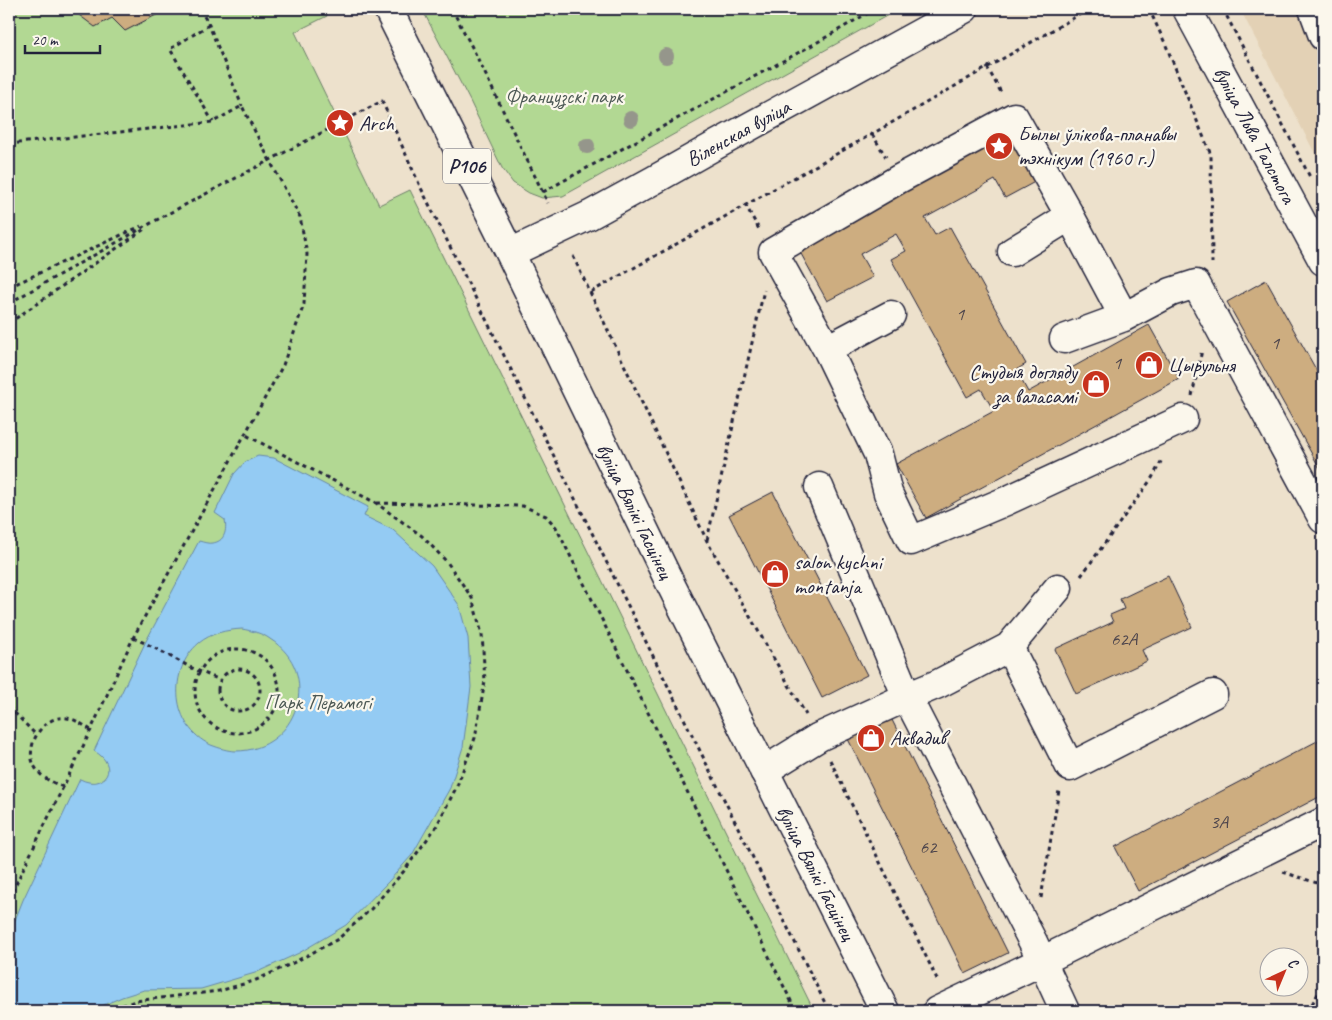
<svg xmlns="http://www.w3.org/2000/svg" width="1332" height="1020" viewBox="0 0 1332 1020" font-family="Caveat,sans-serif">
  <rect width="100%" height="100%" fill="#ede1cc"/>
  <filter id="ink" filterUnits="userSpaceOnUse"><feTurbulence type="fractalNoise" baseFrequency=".02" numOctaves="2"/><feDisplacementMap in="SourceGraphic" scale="10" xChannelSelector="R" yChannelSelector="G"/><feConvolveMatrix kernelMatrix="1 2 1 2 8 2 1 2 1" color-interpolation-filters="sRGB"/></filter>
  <g filter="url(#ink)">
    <path fill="#e3d1b5" d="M1240,9H1323V169Z"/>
    <path fill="#b2d893" stroke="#6a7d67" d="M9,9H324L327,16L295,32C323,90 351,147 379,205L410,190L814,1011H9Z
      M422,9H899L563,196L542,198L529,193L513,183L502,168L470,101Z"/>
    <path fill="#94cbf3" stroke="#6687a9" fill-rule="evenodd" d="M258,456L274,458L368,507L364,516L393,530L432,566L459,605L468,638L471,687L463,747L450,788L412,855L389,881L346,925L299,953L255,973L201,989L144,990L122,997L90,1011H12L9,1006V935L23,900L80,779C106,792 120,765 94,751L145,643L199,541C203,542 209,544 212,543C225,542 227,530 225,520L215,513L234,474L245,462ZM242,629C252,631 262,633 270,639C323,672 298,751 236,751C228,751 219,748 211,745C171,727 167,670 199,643C211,633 226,630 242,629Z"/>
    <path fill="#cdad80" stroke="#22223b" d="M80,9H162V12L125,31L112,18L95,27L79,15Z
      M1014,123L1044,177L1005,198L995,180L925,218L935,235L950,227L1026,364L1016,370L1028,392L1149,325L1179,379L926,518L896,464L994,411L981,389L967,397L891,259L906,251L896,234L860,254L873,277L827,301L795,243Z
      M1266,280L1323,382V474L1227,302Z
      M773,492L867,675L822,698L729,515Z
      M1168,576L1192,627L1142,650L1147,661L1076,694L1055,649L1113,622L1110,615L1124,609L1120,599Z
      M891,718L1008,953L965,974L848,739Z
      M1323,738V795L1138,891L1115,847Z
      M1037,1005L1040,1011H1022Z"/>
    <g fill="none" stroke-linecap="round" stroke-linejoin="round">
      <defs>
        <path id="minor" d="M1187,9L1323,261
          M1313,9L1323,36
          M1012,252L1070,216
          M1124,317L1070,216L1014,117L899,179L773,252L827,349L878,454L888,493L911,541L1006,501L1183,419
          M1064,339L1124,317L1171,292L1196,284L1323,519
          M827,349L891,315
          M819,487L907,697L1033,942L1065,1011
          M1009,647L1070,767L1213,694
          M764,771L819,737L907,697L938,684L1009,647L1058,588
          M937,1011L1042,961L1323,822"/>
        <path id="major" d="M388,9L510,253L672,587L885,1011
          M510,253L590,215L654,180L716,145L964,9"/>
      </defs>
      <use href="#minor" stroke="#22223b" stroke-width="31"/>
      <use href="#major" stroke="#22223b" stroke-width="31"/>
      <path stroke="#22223b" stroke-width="3" stroke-dasharray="4 4" stroke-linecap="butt" d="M200,9L209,25L242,106
        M452,9L474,51L548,203
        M1149,9L1165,43L1211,155L1212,263
        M1223,9L1310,177
        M209,25L170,49L213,122
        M987,67L1002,94
        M872,134L886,157
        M9,144L213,122L242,106L270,161L300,217L307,254L304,304L283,365L133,638L91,730L9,898
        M543,192L816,43L875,9
        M745,204L760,231
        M573,256L707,541L806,715
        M9,287L141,226
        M591,292L872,134L1089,9
        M9,303L162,217L382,101L420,186L829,1011
        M9,323L146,228
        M1192,396L1202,350
        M377,503L523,506L546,516L556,527L796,1011
        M707,540L764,290
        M1081,576L1152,478L1163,458
        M133,638L145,643L192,668L220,680
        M195 691a42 42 0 1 1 84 0a42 42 0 1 1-84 0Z
        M218 690a21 21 0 1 1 42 0a21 21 0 1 1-42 0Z
        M9,707L36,735
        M830,760L938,981
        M63,787C52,782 41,778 35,767C23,747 43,714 67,718C76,719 84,726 91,730
        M1283,872L1323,885
        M1041,898L1059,790
        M107,1011L135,1001L219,991L254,981L293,963L338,939L371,909L404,871L436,827L457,786L475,738L485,681L482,634L472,598L447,562L422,536L376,503L244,434
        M1308,1011L1323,985"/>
      <use href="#minor" stroke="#fbf7ec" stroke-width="28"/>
      <use href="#major" stroke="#fbf7ec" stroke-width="28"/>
    </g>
    <g fill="#95968b">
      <circle cx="666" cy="56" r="8"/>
      <circle cx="631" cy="119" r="8"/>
      <circle cx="587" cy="146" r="8"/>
    </g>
  </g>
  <defs>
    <symbol id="sight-disc" viewBox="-11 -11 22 22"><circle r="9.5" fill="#c8321e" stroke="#fbf7ec"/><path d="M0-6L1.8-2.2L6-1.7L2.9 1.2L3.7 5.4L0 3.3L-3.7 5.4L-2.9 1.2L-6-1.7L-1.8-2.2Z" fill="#fff"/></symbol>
    <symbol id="shop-disc" viewBox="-11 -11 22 22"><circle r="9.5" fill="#c8321e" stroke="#fbf7ec"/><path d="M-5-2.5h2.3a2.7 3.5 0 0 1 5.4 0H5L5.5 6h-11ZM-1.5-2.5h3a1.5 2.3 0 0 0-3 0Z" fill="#fff"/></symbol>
  </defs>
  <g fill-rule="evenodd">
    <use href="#sight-disc" x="324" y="107" width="32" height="32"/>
    <use href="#sight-disc" x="983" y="130" width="32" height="32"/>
    <use href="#shop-disc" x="1133" y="349" width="32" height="32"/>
    <use href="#shop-disc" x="1080" y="368" width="32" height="32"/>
    <use href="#shop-disc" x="759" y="558" width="32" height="32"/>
    <use href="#shop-disc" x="855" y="722" width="32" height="32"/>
  </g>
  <g text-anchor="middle" stroke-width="4.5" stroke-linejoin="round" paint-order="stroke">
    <g font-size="19" fill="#4d454c">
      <text x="960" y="320">1</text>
      <text x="1275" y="349">1</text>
      <text x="1117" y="369">1</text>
      <text x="1124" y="645">62А</text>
      <text x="1219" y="828">3А</text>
      <text x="928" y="853">62</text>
    </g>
    <rect fill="#fbf7ec" stroke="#636270" stroke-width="1" x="443" y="148.5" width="48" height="35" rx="4"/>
    <g font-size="20" font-weight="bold" fill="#22223b">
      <text x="467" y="173">Р106</text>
    </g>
    <g font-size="21" fill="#4d5955" stroke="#fbf7ec">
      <text x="564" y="103">Французскі парк</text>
      <text x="318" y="709">Парк Перамогі</text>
    </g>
    <g font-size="21" fill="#22223b" stroke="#fbf7ec" text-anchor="start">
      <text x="359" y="130">Arch</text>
      <text x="1018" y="141">Былы ўлікова-планавы<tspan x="1018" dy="24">тэхнікум (1960 г.)</tspan></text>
      <text x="1168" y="372">Цырульня</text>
      <text x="1077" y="379" text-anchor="end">Студыя догляду<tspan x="1077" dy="24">за валасамі</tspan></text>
      <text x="794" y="569">salon kychni<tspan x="794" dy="24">montanja</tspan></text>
      <text x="890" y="745">Аквадив</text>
    </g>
    <g font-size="21" fill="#22223b" stroke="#fbf7ec">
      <text transform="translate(738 133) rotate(-29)" y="7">Віленская вуліца</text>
      <text transform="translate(1255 135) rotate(62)" y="7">вуліца Льва Талстога</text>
      <text transform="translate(635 511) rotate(64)" y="7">вуліца Вялікі Гасцінец</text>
      <text transform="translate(816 873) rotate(63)" y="7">вуліца Вялікі Гасцінец</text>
    </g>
  </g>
  <rect width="1332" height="1020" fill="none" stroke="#fbf7ec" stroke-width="30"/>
  <rect x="15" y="15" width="1302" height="990" fill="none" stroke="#22223b" stroke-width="2" filter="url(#ink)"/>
  <g transform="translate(1284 972) rotate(44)"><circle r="24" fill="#fbf7ec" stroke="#a4a2a5"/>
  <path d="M0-4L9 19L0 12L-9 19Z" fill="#c8321e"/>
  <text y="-8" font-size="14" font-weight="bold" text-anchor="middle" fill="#22223b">С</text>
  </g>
  <path d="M25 45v8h75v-8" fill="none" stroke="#22223b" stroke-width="2.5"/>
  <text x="32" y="45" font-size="15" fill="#22223b" stroke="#fbf7ec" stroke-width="4" paint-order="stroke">20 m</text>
</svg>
